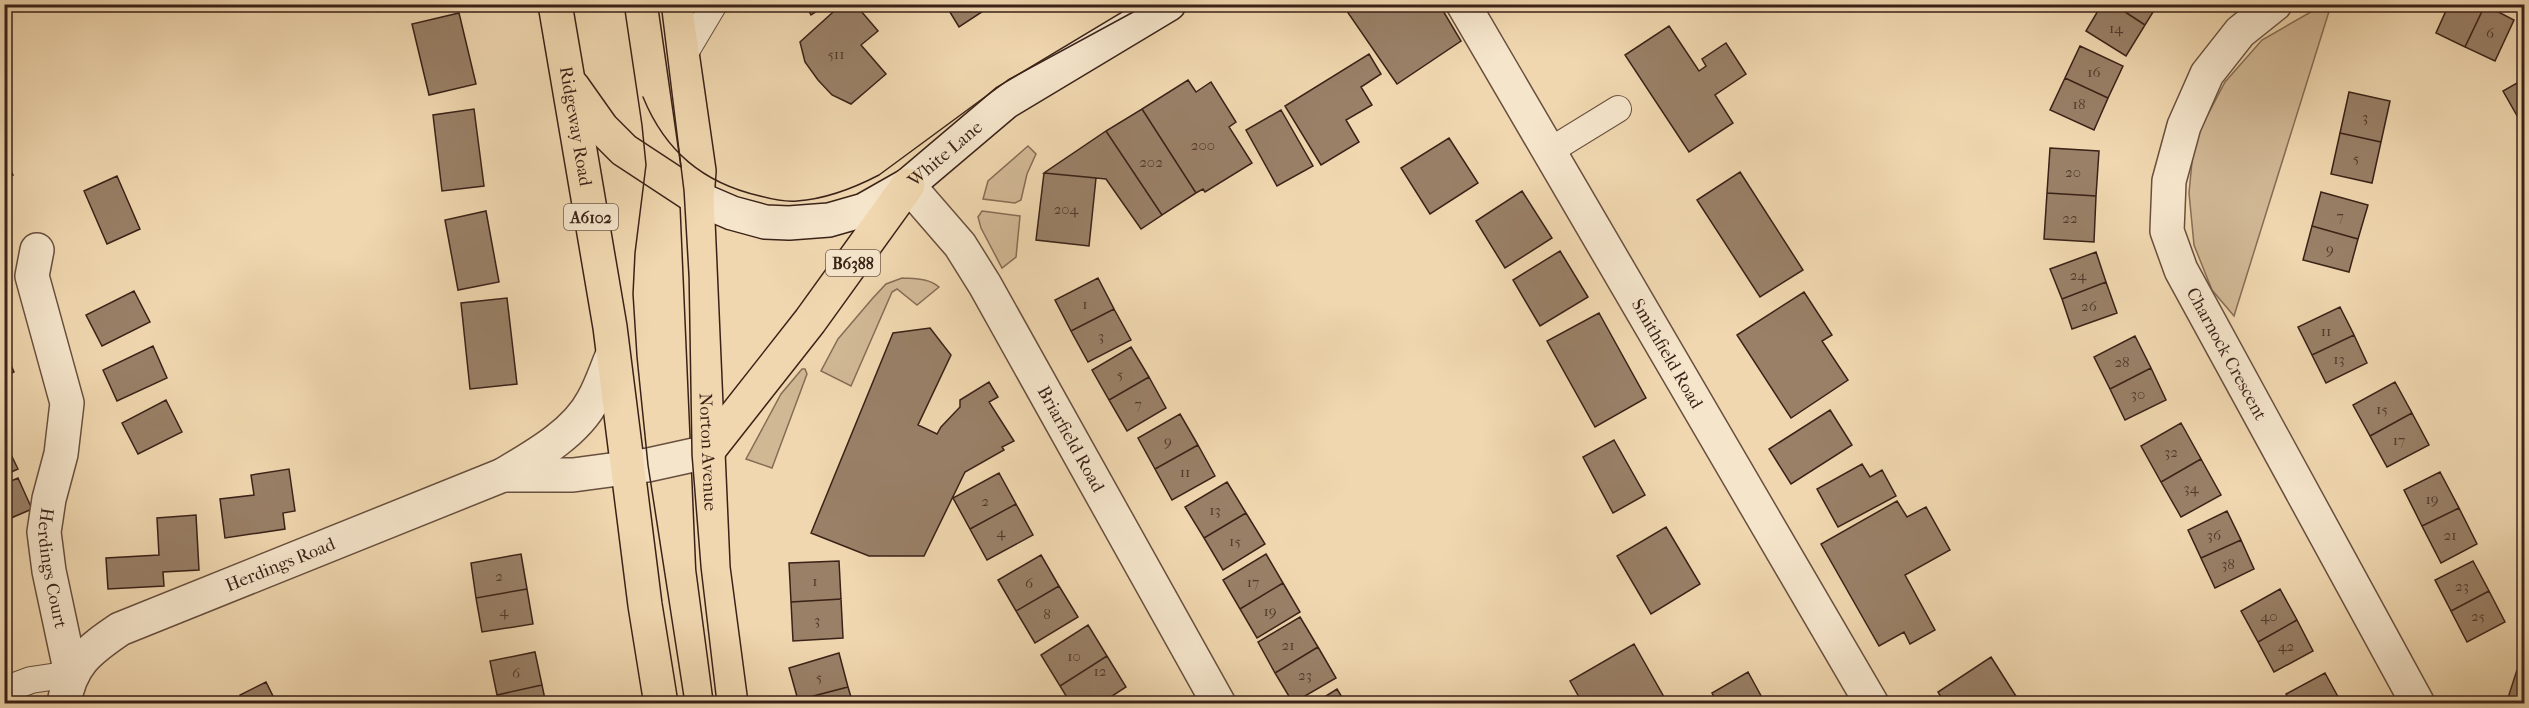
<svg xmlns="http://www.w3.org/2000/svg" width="2529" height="708" viewBox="0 0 2529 708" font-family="'IM FELL French Canon',serif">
  <rect width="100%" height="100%" fill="#f0d7af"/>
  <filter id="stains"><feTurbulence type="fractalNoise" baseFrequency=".00333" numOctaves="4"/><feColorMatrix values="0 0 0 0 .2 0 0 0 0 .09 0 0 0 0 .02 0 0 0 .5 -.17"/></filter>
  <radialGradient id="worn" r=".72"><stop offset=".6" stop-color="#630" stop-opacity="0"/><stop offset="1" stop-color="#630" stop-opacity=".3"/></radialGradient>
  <path fill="#d1b895" stroke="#866d56" stroke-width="1.5" d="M2323,5H2331L2234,316L2212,290L2194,245L2189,193L2194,141L2225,82L2262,40Z
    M1028,146L1036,154L1027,174L1021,200L1015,203L983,199L988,181Z
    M982,211L1020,216L1016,257L1002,268L981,228L978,217Z
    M902,278C916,279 928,278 939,287L917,305L897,289L892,292L851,386L821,371L838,339L872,299L886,284Z
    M802,369H805L807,374L772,468L746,459L781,394Z"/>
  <path fill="#998067" stroke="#3a2218" stroke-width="1.5" d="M805,4H828L811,15Z
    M842,4H855L878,31L861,45L886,74L851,104L832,95L818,80L805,62L800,42Z
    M945,4H994L959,27Z
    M1342,4H1439L1461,41L1397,84Z
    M2102,4H2113L2145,25L2126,56L2086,31Z
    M2113,4H2158L2145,25Z
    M2449,4L2485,5L2465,47L2436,33Z
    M2485,5L2514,20L2495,61L2465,47Z
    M459,13L476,84L429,95L412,24Z
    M1669,26L1699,71L1706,66L1702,59L1726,43L1746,74L1715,95L1733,123L1689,152L1625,55Z
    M2080,46L2123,66L2108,98L2065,78Z
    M1369,54L1381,74L1361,87L1372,105L1346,120L1359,142L1321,165L1285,106Z
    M2065,78L2108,98L2094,130L2050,110Z
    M2524,79V118L2520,121L2503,91Z
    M1188,80L1196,92L1211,82L1236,122L1229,127L1252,163L1205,192L1203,189L1196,193L1142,109Z
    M2349,92L2390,101L2381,142L2340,133Z
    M474,109L484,186L442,191L433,115Z
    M1142,109L1196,193L1162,215L1106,131Z
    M1281,110L1313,166L1277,186L1246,130Z
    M1106,131L1162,215L1141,229L1106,179L1044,173Z
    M2340,133L2381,142L2372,183L2331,174Z
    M1449,138L1478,183L1430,214L1401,168Z
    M2050,148L2099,151L2096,196L2047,193Z
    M4,159L13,175L4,180Z
    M1740,172L1803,270L1760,297L1697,200Z
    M1044,173L1096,178L1089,246L1036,240Z
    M117,176L140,229L107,244L84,191Z
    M1522,191L1552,238L1505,268L1476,221Z
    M2321,192L2368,205L2358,239L2312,226Z
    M2047,193L2096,196L2094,242L2044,239Z
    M486,211L499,282L458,290L445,220Z
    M2312,226L2358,239L2349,272L2303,260Z
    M1560,251L1588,297L1540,326L1513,280Z
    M2096,252L2106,282L2062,299L2050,269Z
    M1098,278L1114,309L1071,331L1055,300Z
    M2106,282L2117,313L2072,329L2062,299Z
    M134,291L150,322L102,346L86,315Z
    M1804,292L1832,335L1822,341L1848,380L1791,418L1737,335Z
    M507,298L517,384L470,389L461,303Z
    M2340,307L2354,335L2312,355L2298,327Z
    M1114,309L1131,340L1088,362L1071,331Z
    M1599,313L1646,398L1595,427L1547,341Z
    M930,328L951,355L918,425L937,434L941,427L960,407V400L989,382L998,397L989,402L1014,441L1002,447L1004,450L965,472L924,556H869L811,533L893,333Z
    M2354,335L2367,363L2326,383L2312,355Z
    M2135,336L2151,368L2110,389L2094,357Z
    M153,346L167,378L117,401L103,370Z
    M1131,347L1149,377L1109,400L1092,370Z
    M4,350L14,372L4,377Z
    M2151,368L2166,400L2125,420L2110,389Z
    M1149,377L1166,408L1127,431L1109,400Z
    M2395,382L2412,413L2370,436L2353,405Z
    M166,400L182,432L138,454L122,423Z
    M1830,410L1852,445L1791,484L1769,449Z
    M2412,413L2429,445L2387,467L2370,436Z
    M1180,414L1198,445L1155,469L1138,438Z
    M2181,423L2201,459L2161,482L2141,446Z
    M4,440L18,469L4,475Z
    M1614,440L1645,495L1613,513L1583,457Z
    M1198,445L1215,476L1172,500L1155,469Z
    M2201,459L2221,495L2181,517L2161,482Z
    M1862,464L1870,477L1882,470L1896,496L1838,527L1817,489Z
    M289,469L295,511L283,513L285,529L225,538L220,499L254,495L251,475Z
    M2440,472L2459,508L2422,526L2404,490Z
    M999,473L1016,504L970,529L953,498Z
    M18,478L32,509L4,521V484Z
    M1227,482L1246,513L1204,538L1185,507Z
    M1897,501L1907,517L1926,507L1950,550L1905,575L1935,630L1910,644L1904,632L1879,646L1821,544Z
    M1016,504L1033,535L987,560L970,529Z
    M2459,508L2477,544L2441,563L2422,526Z
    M2227,511L2241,540L2201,558L2188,530Z
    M1246,513L1265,544L1223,570L1204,538Z
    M196,515L199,570L163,572L164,586L108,589L106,558L159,555L157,518Z
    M1666,527L1700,584L1651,614L1617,556Z
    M2241,540L2254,569L2215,588L2201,558Z
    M521,554L527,589L476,598L471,563Z
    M1266,554L1283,583L1240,609L1223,580Z
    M1041,555L1059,586L1016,611L998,580Z
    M839,561L841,599L791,602L789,563Z
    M2473,561L2489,591L2451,611L2435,580Z
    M1283,583L1300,612L1257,638L1240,609Z
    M1059,586L1078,617L1035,643L1016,611Z
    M527,589L533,624L482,632L476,598Z
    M2280,589L2297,620L2258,642L2241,611Z
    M2489,591L2505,622L2467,642L2451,611Z
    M841,599L843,638L793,641L791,602Z
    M1300,617L1318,647L1275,673L1258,642Z
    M2297,620L2313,651L2274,672L2258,642Z
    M1088,625L1107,656L1060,686L1041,655Z
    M1634,644L1668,704H1583L1570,681Z
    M1318,647L1336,678L1293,703L1275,673Z
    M535,652L542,685L497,695L490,661Z
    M839,653L848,687L798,700L789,668Z
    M1107,656L1126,687L1100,704H1071L1060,686Z
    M1991,657L2021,704H1945L1938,692Z
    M2517,670L2524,672V704H2506Z
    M1748,672L1765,703L1718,704L1712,693Z
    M2325,673L2342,704H2292L2286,694Z
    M266,682L277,704H244L240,695Z
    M542,685L546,704H499L497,695Z
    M848,687L853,704H799L798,700Z
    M1337,689L1346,704H1313Z"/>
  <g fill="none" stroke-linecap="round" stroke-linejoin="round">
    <defs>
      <path id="lane" d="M683,56L714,4
        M1548,152L1618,109
        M4,690L31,680L71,674"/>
      <g id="street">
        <path id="s1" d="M1463,4L1872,704"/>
        <path id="s2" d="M2275,4L2240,32L2207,74L2184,126L2169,181L2167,231L2181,270L2418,704"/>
        <path id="s3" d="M908,185L960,245L985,285L1219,704"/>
        <path id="s4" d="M37,250L32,276L67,403L61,454L49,499L44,532L49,571L71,674"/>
        <path d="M503,475H573L648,465L707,452"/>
        <path id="s5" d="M64,704C70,664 89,650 120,629L503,475C535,456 576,433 593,400C601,386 606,370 612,356"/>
      </g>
      <g id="secondary">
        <path id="s6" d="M697,198L732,213L765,222L789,223L829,220L864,210L908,185L1006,102L1169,4"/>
      </g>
      <g id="highway">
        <path id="s7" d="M555,4L610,327L645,605L661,704"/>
        <path id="s8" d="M675,4L699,171L697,198L713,568L731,704"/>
        <path d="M573,87L602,128L624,150L697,198"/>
        <path d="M707,452L810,321L908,185"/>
      </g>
    </defs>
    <use href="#lane" stroke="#684f3e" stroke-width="28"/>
    <use href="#street" stroke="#684f3e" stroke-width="36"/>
    <use href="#secondary" stroke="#3a2218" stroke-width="36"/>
    <use href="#highway" stroke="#3a2218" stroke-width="36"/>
    <use href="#lane" stroke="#f5e5cb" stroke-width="26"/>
    <use href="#street" stroke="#f5e5cb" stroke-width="33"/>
    <use href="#secondary" stroke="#f5e5cb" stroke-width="33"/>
    <use href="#highway" stroke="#f0d7af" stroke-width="33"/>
    <path stroke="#3a2218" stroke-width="1.5" d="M624,4L642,125L646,165L635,253L633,294L637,357L648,465L685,704
      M661,4L684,191L689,277L692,455L701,568L717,704
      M643,97C665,151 703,183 760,196C771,199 785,202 797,201C826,199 854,188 879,175L1008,80L1148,4"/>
  </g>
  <g text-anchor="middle" stroke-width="4.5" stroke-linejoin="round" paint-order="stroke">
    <g font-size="15" fill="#523a2c">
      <text x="2116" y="33">14</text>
      <text x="2490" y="38">6</text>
      <text x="836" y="59">511</text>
      <text x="2094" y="77">16</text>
      <text x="2079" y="109">18</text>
      <text x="2365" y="122">3</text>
      <text x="1203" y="150">200</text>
      <text x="2356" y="163">5</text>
      <text x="1151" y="167">202</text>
      <text x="2073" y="177">20</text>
      <text x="1066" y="214">204</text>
      <text x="2340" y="221">7</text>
      <text x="2070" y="223">22</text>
      <text x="2330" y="254">9</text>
      <text x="2078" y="280">24</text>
      <text x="1085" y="309">1</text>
      <text x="2089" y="311">26</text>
      <text x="2326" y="336">11</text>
      <text x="1101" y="341">3</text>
      <text x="2339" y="364">13</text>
      <text x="2122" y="367">28</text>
      <text x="1120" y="379">5</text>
      <text x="2138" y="399">30</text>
      <text x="1138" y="409">7</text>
      <text x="2382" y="414">15</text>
      <text x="2399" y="445">17</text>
      <text x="1168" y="446">9</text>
      <text x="2171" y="457">32</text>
      <text x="1185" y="477">11</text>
      <text x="2191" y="493">34</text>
      <text x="2432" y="504">19</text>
      <text x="985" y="506">2</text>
      <text x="1215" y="515">13</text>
      <text x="1001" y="537">4</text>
      <text x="2214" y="540">36</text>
      <text x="2450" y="540">21</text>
      <text x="1235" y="546">15</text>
      <text x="2228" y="569">38</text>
      <text x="499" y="581">2</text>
      <text x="815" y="586">1</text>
      <text x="1253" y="587">17</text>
      <text x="1029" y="588">6</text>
      <text x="2462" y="591">23</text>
      <text x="504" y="616">4</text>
      <text x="1270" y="616">19</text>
      <text x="1047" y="619">8</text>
      <text x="2269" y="621">40</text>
      <text x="2478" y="621">25</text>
      <text x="817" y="625">3</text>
      <text x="1288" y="650">21</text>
      <text x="2286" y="651">42</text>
      <text x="1074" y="661">10</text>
      <text x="1100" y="676">12</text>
      <text x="516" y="678">6</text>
      <text x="1305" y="680">23</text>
      <text x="819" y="682">5</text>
    </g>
    <g fill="#f5e5cb" stroke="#725c4e" stroke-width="1.5">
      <rect x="564" y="204" width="54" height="26" rx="4.5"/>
      <rect x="826" y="250" width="54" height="26" rx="4.5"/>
    </g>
    <g font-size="16" font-weight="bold" fill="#3a2218">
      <text x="591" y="223">A6102</text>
      <text x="853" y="269">B6388</text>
    </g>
    <g font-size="18" fill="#3a2218" stroke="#f5e5cb">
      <text dy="6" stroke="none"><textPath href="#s7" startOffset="124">Ridgeway Road</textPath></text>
      <text dy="6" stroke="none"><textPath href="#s6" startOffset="272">White Lane</textPath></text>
      <text dy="6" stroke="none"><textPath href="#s1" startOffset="405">Smithfield Road</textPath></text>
      <text dy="6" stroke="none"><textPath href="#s2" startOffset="399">Charnock Crescent</textPath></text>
      <text dy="6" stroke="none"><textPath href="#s3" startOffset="303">Briarfield Road</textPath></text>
      <text dy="6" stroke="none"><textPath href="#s8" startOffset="450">Norton Avenue</textPath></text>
      <text dy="6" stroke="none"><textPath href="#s5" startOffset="270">Herdings Road</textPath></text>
      <text dy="6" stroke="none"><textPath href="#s4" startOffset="326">Herdings Court</textPath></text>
    </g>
  </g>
  <rect width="2529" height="708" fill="none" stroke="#f0d7af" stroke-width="24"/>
  <rect x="6" y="6" width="2517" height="696" fill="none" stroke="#3a2218" stroke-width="3"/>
  <rect x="12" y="12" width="2505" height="684" fill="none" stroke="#3a2218" stroke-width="1.5"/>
  <rect width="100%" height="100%" filter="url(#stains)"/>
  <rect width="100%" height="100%" fill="url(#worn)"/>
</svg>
